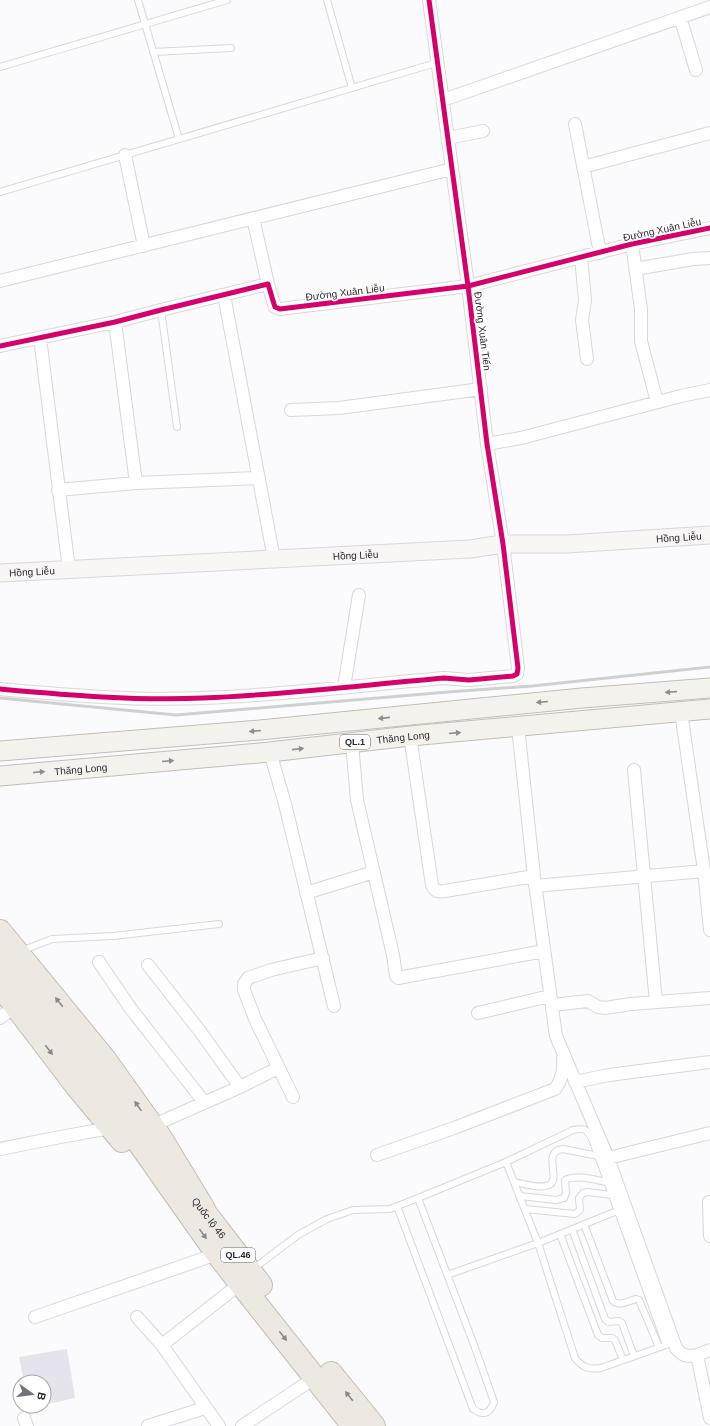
<svg xmlns="http://www.w3.org/2000/svg" width="710" height="1426" viewBox="0 0 710 1426" font-family="Arial,sans-serif">
  <rect width="100%" height="100%" fill="#fbfafd"/>
  <path fill="#e5e4ed" d="M67,1349L75,1398L44,1405V1382H24L19,1357Z"/>
  <g fill="none" stroke-linecap="round" stroke-linejoin="round">
    <defs>
      <path id="lane" d="M138,0L179,139
        M327,0L352,88
        M153,52L231,48
        M0,67L227,0
        M0,192L436,63
        M161,310L177,427
        M21,951L52,939L113,936L219,924
        M514,1182C525,1184 539,1189 549,1185C562,1179 541,1151 563,1149L598,1156
        M520,1196L556,1200L564,1198L566,1193L565,1180C576,1174 595,1180 607,1182
        M397,1206L473,1409C483,1416 490,1414 494,1402L474,1345L418,1198
        M525,1209L575,1214L580,1210L579,1198L583,1193L588,1192L612,1195
        M584,1224L613,1301C619,1307 628,1301 636,1299L639,1300L659,1347
        M572,1229L605,1319L609,1322L619,1321L622,1323L634,1356
        M560,1234L598,1335L602,1338H612L615,1340L623,1360
        M253,1269L298,1235L327,1219L353,1210L390,1209L418,1198L506,1162L538,1243L575,1358C582,1367 589,1370 601,1368L666,1345L592,1139C586,1128 584,1128 573,1130L506,1162
        M447,1275L538,1243L617,1211"/>
      <path id="street" d="M680,17L696,70
        M443,100L710,7
        M575,124L600,253
        M448,138L483,131
        M125,155L144,246
        M583,167L710,133
        M253,218L268,284
        M632,244L641,309V341L657,402
        M581,257L585,300L582,320L587,359
        M635,269L693,259L710,258
        M0,281L452,169
        M224,295L274,559
        M115,322L136,483
        M40,338L69,570
        M0,346L115,322L161,310L268,284L274,304L275,307L280,309L468,286L632,244L710,228
        M291,410L339,408L481,389
        M487,444L521,438L681,396L710,390
        M58,490L136,483L259,478
        M344,687L359,595
        M0,689C68,695 135,701 203,698C283,695 364,685 444,678L469,680L513,676L517,674L518,668L503,544L487,444L468,286L429,0
        M681,712L704,871L710,930
        M518,727L534,876L556,1036L608,1158L676,1348C682,1356 688,1357 697,1355
        M410,736L432,885C435,892 438,892 445,891L534,876
        M352,743L357,800L393,955L396,976L398,978L544,951
        M270,752L285,804L334,1006
        M634,770L656,1002
        M535,886L704,871
        M306,893L374,872
        M99,962L131,1009L204,1102
        M148,965L199,1030L240,1087
        M552,1005L588,1001L598,1007L605,1008L631,1004L710,998
        M478,1013L550,996
        M0,1018L15,1006
        M575,1082L609,1075L710,1062
        M293,1097L255,1019L244,990V984L248,978L271,970L323,958
        M154,1128L163,1121L240,1087L278,1068
        M0,1149L55,1138L110,1128
        M377,1155L454,1128L555,1089C562,1080 564,1070 563,1059
        M608,1158L710,1133
        M710,1202H709L710,1236
        M35,1317L217,1254
        M137,1317L162,1345L219,1426
        M162,1345L241,1283
        M710,1350L697,1355L710,1418
        M24,1418L27,1426
        M148,1426L205,1408
        M242,1426L316,1377"/>
      <g id="secondary">
        <path id="s1" d="M0,573L470,549L503,544H567L710,535"/>
      </g>
      <g id="primary">
        <path d="M0,751L260,730L582,698L710,688"/>
        <path id="s2" d="M0,776L270,752L410,736L710,709"/>
      </g>
      <g id="highway">
        <path d="M0,931L104,1058L159,1135L204,1209"/>
        <path d="M0,960L100,1088L217,1254L353,1426"/>
        <path d="M0,986L77,1087L122,1141"/>
        <path id="s3" d="M194,1198L261,1285"/>
        <path d="M331,1373L374,1426"/>
      </g>
    </defs>
    <use href="#lane" stroke="#d8d7dc" stroke-width="8"/>
    <use href="#street" stroke="#d8d7dc" stroke-width="14"/>
    <use href="#secondary" stroke="#d8d7dc" stroke-width="19"/>
    <use href="#primary" stroke="#c4beb7" stroke-width="21"/>
    <use href="#highway" stroke="#c4beb7" stroke-width="24"/>
    <use href="#lane" stroke="#fefeff" stroke-width="6"/>
    <use href="#street" stroke="#fefeff" stroke-width="12"/>
    <use href="#secondary" stroke="#f9f7f6" stroke-width="17"/>
    <use href="#primary" stroke="#f5f2ed" stroke-width="19"/>
    <use href="#highway" stroke="#eee8e2" stroke-width="22"/>
    <path stroke="#d0d0d1" stroke-width="3" d="M0,698L176,715L448,692L532,686L710,667"/>
    <defs>
      <path id="cycleway" d="M0,346L115,322L161,310L268,284L274,304L275,307L280,309L468,286L632,244L710,228
        M0,689C68,695 135,701 203,698C283,695 364,685 444,678L469,680L513,676L517,674L518,668L503,544L487,444L468,286L429,0"/>
    </defs>
    <use href="#cycleway" stroke="#fff" stroke-width="8"/>
    <use href="#cycleway" stroke="#d6006c" stroke-width="5"/>
  </g>
  <defs><path id="oneway-solid" d="M-6-.8H1V-3.2L6.5 0L1 3.2V.8H-6Z"/></defs>
  <g fill="#8f8e8e">
    <use href="#oneway-solid" transform="translate(671 692) rotate(176)"/>
    <use href="#oneway-solid" transform="translate(542 702) rotate(175)"/>
    <use href="#oneway-solid" transform="translate(384 718) rotate(174)"/>
    <use href="#oneway-solid" transform="translate(255 731) rotate(175)"/>
    <use href="#oneway-solid" transform="translate(455 733) rotate(-5)"/>
    <use href="#oneway-solid" transform="translate(298 749) rotate(-6)"/>
    <use href="#oneway-solid" transform="translate(168 761) rotate(-5)"/>
    <use href="#oneway-solid" transform="translate(39 772) rotate(-5)"/>
  </g>
  <g fill="#8c8889">
    <use href="#oneway-solid" transform="translate(59 1002) rotate(-129)"/>
    <use href="#oneway-solid" transform="translate(49 1050) rotate(53)"/>
    <use href="#oneway-solid" transform="translate(138 1106) rotate(-125)"/>
    <use href="#oneway-solid" transform="translate(203 1234) rotate(54)"/>
    <use href="#oneway-solid" transform="translate(283 1336) rotate(52)"/>
    <use href="#oneway-solid" transform="translate(349 1396) rotate(-129)"/>
  </g>
  <g text-anchor="middle" stroke-width="3.5" stroke-linejoin="round" paint-order="stroke">
    <g fill="#fff" stroke="#69696e" stroke-width="1">
      <rect x="340" y="735" width="30" height="14" rx="3"/>
      <rect x="221" y="1248" width="34" height="14" rx="3"/>
    </g>
    <g font-size="9" font-weight="bold" fill="#292930">
      <text x="355" y="745">QL.1</text>
      <text x="238" y="1258">QL.46</text>
    </g>
    <g font-size="10" fill="#292930" stroke="#fff">
      <text transform="translate(662 229) rotate(-12)" y="4">Đường Xuân Liễu</text>
      <text transform="translate(345 292) rotate(-7)" y="4">Đường Xuân Liễu</text>
      <text transform="translate(483 331) rotate(83)" y="4">Đường Xuân Tiến</text>
      <text dy="4" stroke="none"><textPath href="#s1" startOffset="680">Hồng Liễu</textPath></text>
      <text dy="4" stroke="none"><textPath href="#s1" startOffset="356">Hồng Liễu</textPath></text>
      <text dy="4" stroke="none"><textPath href="#s1" startOffset="32">Hồng Liễu</textPath></text>
      <text dy="4" stroke="none"><textPath href="#s2" startOffset="405">Thăng Long</textPath></text>
      <text dy="4" stroke="none"><textPath href="#s2" startOffset="81">Thăng Long</textPath></text>
      <text dy="4" stroke="none"><textPath href="#s3" startOffset="25">Quốc lộ 46</textPath></text>
    </g>
  </g>
  <g transform="translate(32 1394) rotate(104)"><circle r="19" fill="#ffffff" stroke="#a9a9ac"/>
  <path d="M0-3L7 15L0 10L-7 15Z" fill="#727278"/>
  <text y="-6" font-size="11" font-weight="bold" text-anchor="middle" fill="#292930">B</text>
  </g>
</svg>
